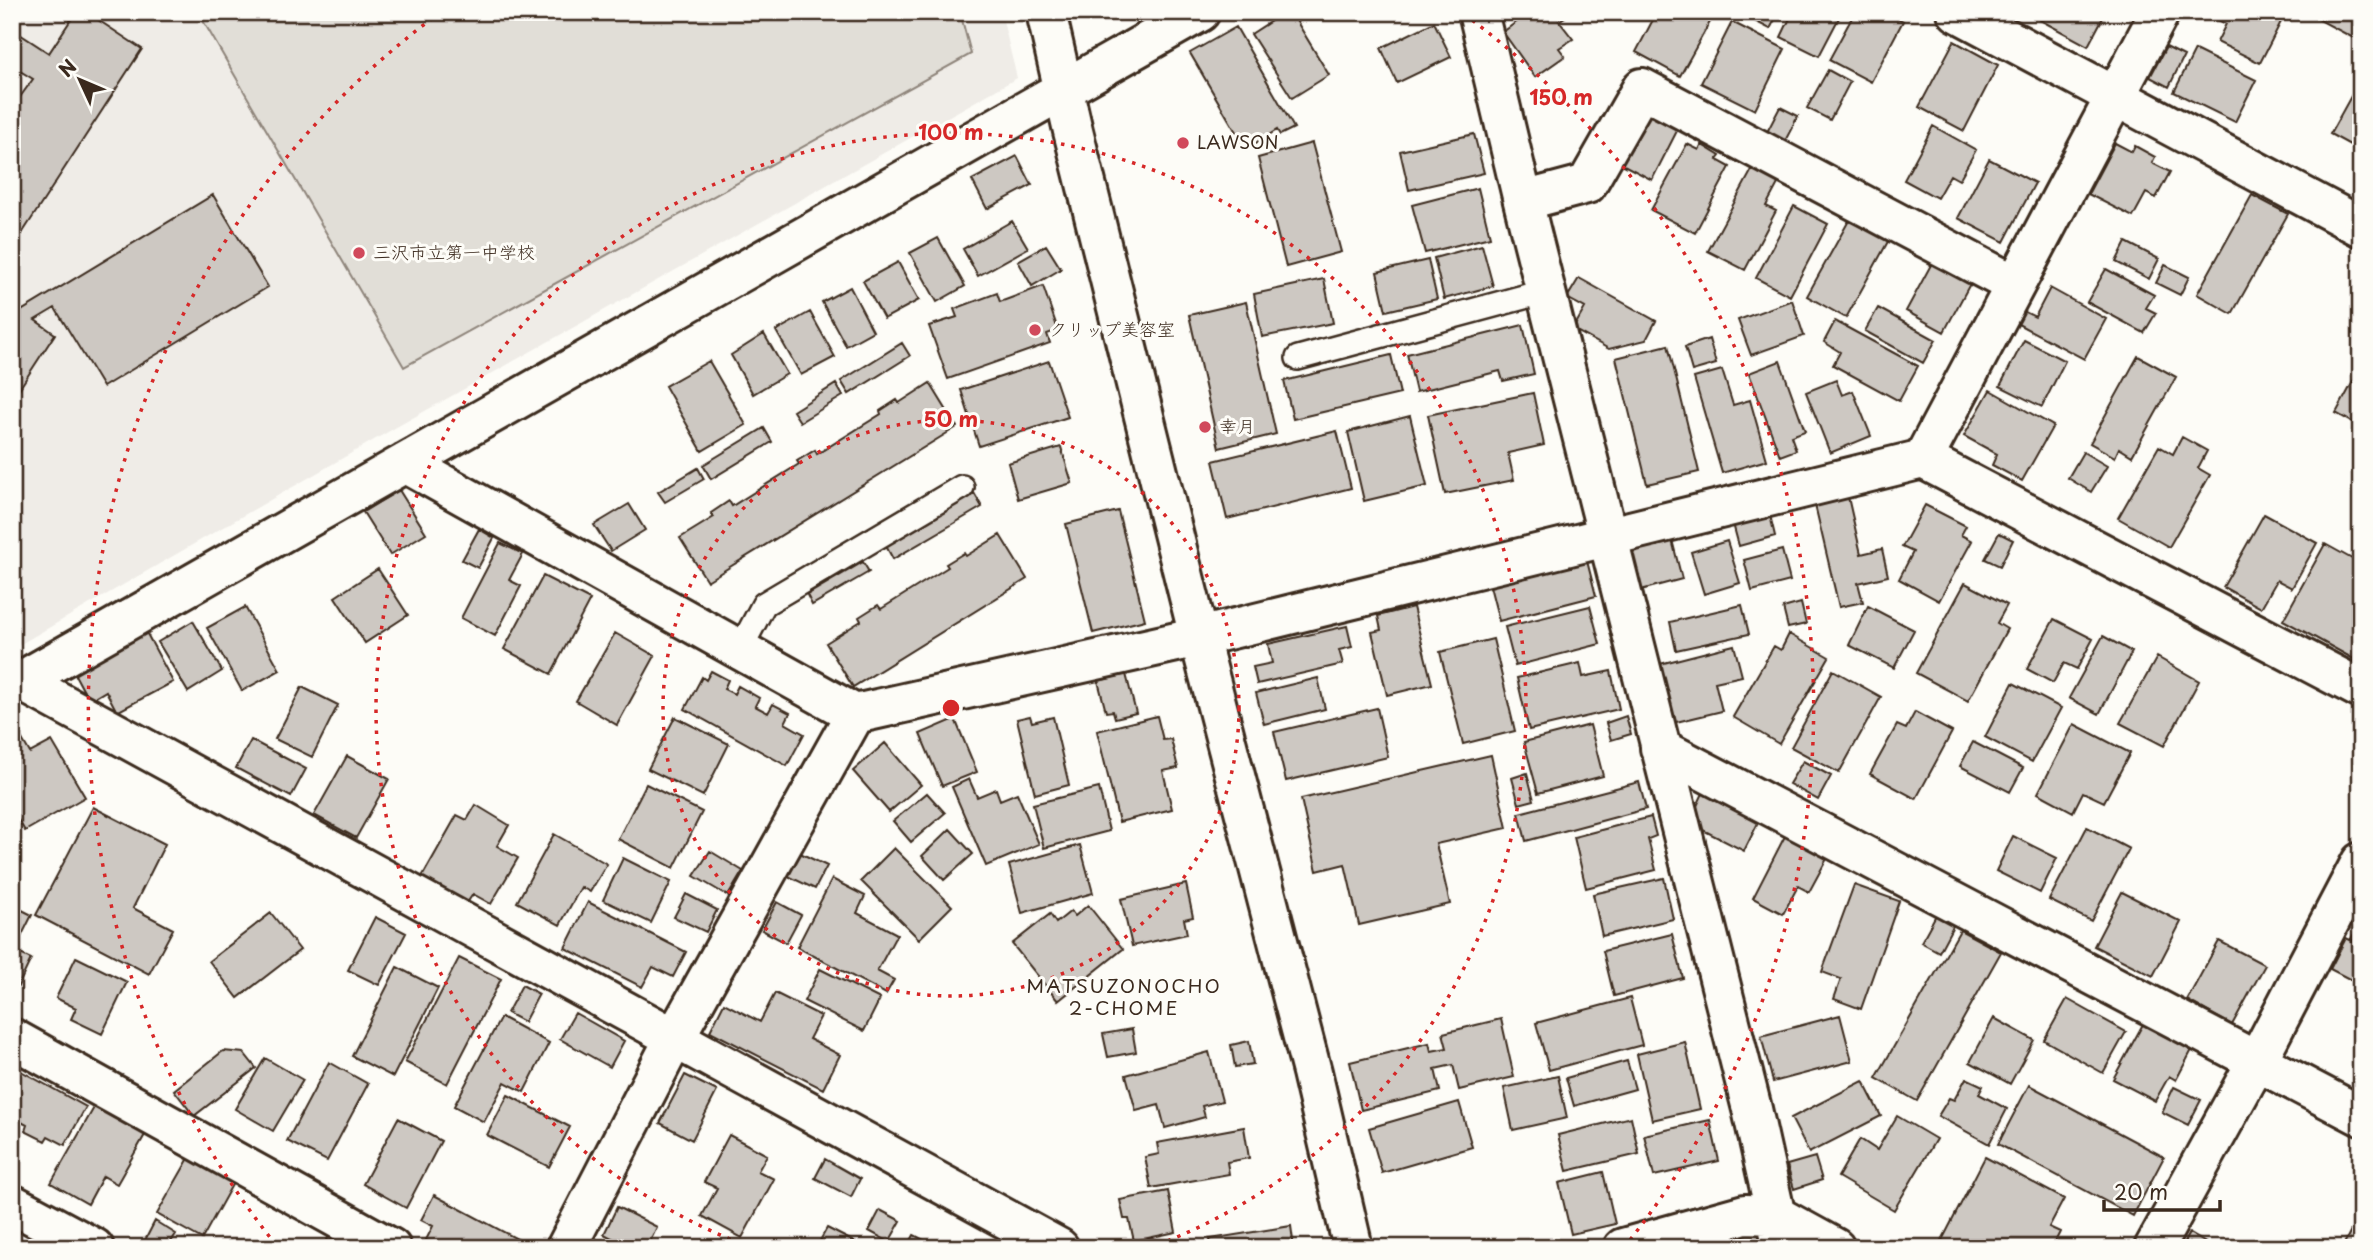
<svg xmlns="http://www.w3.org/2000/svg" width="2373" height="1260" viewBox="0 0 2373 1260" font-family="'Playpen Sans','Klee One',sans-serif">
  <rect width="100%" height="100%" fill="#fdfcf7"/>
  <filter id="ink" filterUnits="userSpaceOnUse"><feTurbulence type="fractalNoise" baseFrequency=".0143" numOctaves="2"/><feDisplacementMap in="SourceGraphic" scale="14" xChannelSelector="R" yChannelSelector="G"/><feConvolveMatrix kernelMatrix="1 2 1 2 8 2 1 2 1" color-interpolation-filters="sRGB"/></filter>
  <g filter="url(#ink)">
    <path fill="#efece7" d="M12,12H1001L1017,78L393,429L12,649Z"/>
    <path fill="#e1ded7" stroke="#8e847a" stroke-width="2" d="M198,12H960L971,54L404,367Z"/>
    <path fill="#cdc8c2" stroke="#3b2a1e" stroke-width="2" d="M76,12H86L142,49L12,249V92L20,97L33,79L12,66V29L49,53Z
      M1285,12H1291L1329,75L1292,98L1251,34Z
      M1502,12H1518L1508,20Z
      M1530,12H1572L1559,21L1573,39L1559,48L1565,56L1535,77L1503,32Z
      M1657,12L1715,13L1680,76L1636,52Z
      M1737,12H1779L1770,29Z
      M1793,12H1842L1819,56L1781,37Z
      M1855,12H1885L1903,21L1871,82L1829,60Z
      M2044,12H2106L2088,46L2040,20Z
      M2214,12H2281L2285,14L2260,63L2217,42L2226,24L2212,17Z
      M2312,12H2361V42L2310,15Z
      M1434,22L1451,57L1397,83L1381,48Z
      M1732,22L1785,49L1755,110L1701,83Z
      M1236,27L1294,128L1280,135L1277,130L1246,149L1190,53Z
      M1954,41L1998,65L1964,131L1919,107Z
      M2166,47L2184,56L2169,87L2150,77Z
      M2195,50L2256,80L2235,122L2174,92Z
      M1828,70L1850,82L1830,120L1807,108Z
      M2361,78V151L2330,134Z
      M1780,107L1798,116L1785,141L1767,132Z
      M1647,111L1679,127L1652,180L1620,163Z
      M1933,126L1976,150L1959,180L1950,175L1937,198L1904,180Z
      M1474,134L1484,173L1409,190L1400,151Z
      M1312,143L1341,252L1286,267L1258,158Z
      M2115,143L2132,152L2135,146L2155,157L2152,163L2170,172L2156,198L2146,193L2133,217L2088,194Z
      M1687,144L1699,150L1702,145L1720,156L1717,160L1730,167L1695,233L1651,210Z
      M1017,156L1032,185L987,209L972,180Z
      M1989,159L2035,183L2004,242L1958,218Z
      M1754,166L1780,180L1766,206L1776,211L1745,270L1708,251Z
      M1478,188L1490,237L1425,253L1412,205Z
      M213,195L268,287L103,387L55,308L35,320L55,334L12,400V306L21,311Z
      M2252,195L2288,214L2232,314L2197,294Z
      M1794,206L1828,224L1790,296L1756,278Z
      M1852,215L1891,236L1846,318L1807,296Z
      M1012,221L1028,248L978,276L963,249Z
      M938,238L965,286L937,302L910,253Z
      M2126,242L2159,259L2149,279L2116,262Z
      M1046,245L1061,269L1032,286L1018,261Z
      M1482,245L1493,286L1444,299L1434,258Z
      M1428,260L1437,299L1386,311L1377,272Z
      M1933,261L1971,282L1944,332L1906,311Z
      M898,262L919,300L884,319L863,281Z
      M2165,265L2189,277L2180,295L2156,283Z
      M2106,269L2154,295L2146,308L2156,313L2144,333L2087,302Z
      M1579,278L1656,321L1646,340L1609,349L1573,329L1585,308L1567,298Z
      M1324,279L1333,323L1262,337L1254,294Z
      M1043,286L1058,330L1047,334L1050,343L948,379L929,326L957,317L954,309L997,293L1000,302Z
      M850,287L873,331L846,346L822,302Z
      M2050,288L2106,319L2084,359L2016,323L2023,311L2035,317Z
      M1792,300L1804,336L1751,355L1738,320Z
      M1246,302L1276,434L1219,448L1189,315Z
      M1878,308L1936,340L1923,363L1865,331Z
      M810,312L835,357L801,375L776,331Z
      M1835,321L1918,366L1899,401L1833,365L1840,352L1824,342Z
      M1523,325L1534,374L1503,381L1500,371L1416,392L1407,354Z
      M764,334L787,374L753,394L731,355Z
      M1709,339L1716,364L1692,371L1685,347Z
      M2024,340L2065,361L2042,407L2000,386Z
      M902,343L910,356L849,394L841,381Z
      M1668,345L1699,472L1647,484L1616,358Z
      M1391,355L1400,394L1293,419L1284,381Z
      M2138,356L2176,377L2132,456L2119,448L2115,457L2090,443Z
      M709,361L746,425L702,451L665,386Z
      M1049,361L1068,417L979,446L961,390Z
      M1780,361L1805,431L1791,436L1796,450L1780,456L1749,373Z
      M2361,367V427L2336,413Z
      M1722,370L1733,405L1750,400L1767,460L1722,473L1694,378Z
      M1836,380L1842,395L1853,391L1871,436L1830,453L1806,392Z
      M930,383L957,427L707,581L680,538L714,517L711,513L729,501L732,506L799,464L797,461L815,450L817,454L881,414L880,411L897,400L899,403Z
      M836,384L843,396L800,422L793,411Z
      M1990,390L2053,426L2022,481L1992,465L1997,454L1964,436Z
      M1533,393L1544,445L1508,453L1514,480L1445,494L1428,415Z
      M1410,416L1427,486L1364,501L1348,432Z
      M764,428L772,442L711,479L703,465Z
      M1337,431L1351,488L1227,519L1213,461Z
      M2182,437L2207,451L2198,468L2210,475L2169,547L2118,518L2159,446L2173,454Z
      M1061,447L1072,483L1018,499L1008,463Z
      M2083,452L2107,466L2091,492L2068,478Z
      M698,468L704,479L665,502L658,492Z
      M399,490L426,533L390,555L363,512Z
      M974,493L982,507L893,559L886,546Z
      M1848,497L1861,554L1882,549L1888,576L1858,583L1863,602L1839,607L1815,505Z
      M629,504L645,530L611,551L594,525Z
      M1925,505L1966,526L1961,535L1972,541L1939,601L1899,579L1913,552L1902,547Z
      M1118,511L1145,620L1093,633L1066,524Z
      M1769,511L1775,536L1739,546L1732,520Z
      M2264,514L2317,543L2292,588L2277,580L2261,608L2223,587Z
      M479,529L494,538L478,568L462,560Z
      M1999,533L2013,540L2000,566L1985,559Z
      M1000,535L1027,579L853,687L826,643L861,621L859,617L878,605L881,609L948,567L946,564L964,553L966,556Z
      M1671,536L1682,579L1641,590L1629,548Z
      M1727,541L1740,583L1704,594L1691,552Z
      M500,543L523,554L509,580L521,586L495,636L461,618Z
      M2325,544L2361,564V663L2283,620Z
      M1782,550L1790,581L1752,591L1744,560Z
      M1587,561L1596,596L1499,621L1490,586Z
      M863,562L869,572L812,605L807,595Z
      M378,569L408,615L365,643L335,597Z
      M543,576L590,600L551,674L504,649Z
      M1965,583L2007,605L1997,623L2007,629L1968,701L1916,673Z
      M1801,603L1806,624L1788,628L1783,608Z
      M1742,605L1749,634L1676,650L1670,622Z
      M1590,606L1600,644L1515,666L1505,627Z
      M1868,606L1914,630L1894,668L1849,645Z
      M245,607L280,670L242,691L207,628Z
      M1413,607L1432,684L1387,695L1372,632L1381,630L1378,616Z
      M2054,619L2093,639L2077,669L2064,663L2053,683L2027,669Z
      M193,621L222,671L188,692L158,642Z
      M1347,626L1352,647L1339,650L1343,664L1257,684L1253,667L1272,663L1268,644Z
      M146,632L173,682L117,712L106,691L89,701L73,671Z
      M615,633L655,656L617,725L576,701Z
      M1789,634L1829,657L1779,744L1733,717L1774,646L1781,650Z
      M2103,636L2132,652L2099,714L2069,698Z
      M1493,639L1515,731L1463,744L1440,652Z
      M1734,645L1742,676L1715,682L1722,711L1672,723L1656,665Z
      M2157,657L2199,681L2164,746L2120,723Z
      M1580,663L1583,677L1611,671L1619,709L1529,730L1517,678Z
      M1833,670L1881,697L1839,773L1791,747Z
      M711,671L728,680L724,689L734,694L738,686L759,698L755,706L768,713L773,704L790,713L785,723L804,734L787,766L685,709L702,677L706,680Z
      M1126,674L1136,713L1115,718L1113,711L1106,712L1098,681Z
      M1318,678L1325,709L1264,724L1256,693Z
      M2013,683L2061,708L2032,762L1985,737Z
      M302,687L338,705L312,757L275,739Z
      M1377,708L1388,757L1286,781L1274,732Z
      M1915,712L1952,732L1916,799L1870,774L1897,725L1906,729Z
      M1030,716L1032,722L1053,717L1069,785L1035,794L1017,719Z
      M1157,716L1163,740L1171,739L1178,768L1163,771L1172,809L1119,822L1097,731Z
      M1626,716L1631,734L1611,740L1606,723Z
      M675,717L729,744L703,796L648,769Z
      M955,719L977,772L942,786L920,734Z
      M12,722L30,753L52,741L85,797L25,831L12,810Z
      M2074,724L2130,753L2104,802L2083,792L2073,812L2038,793Z
      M1590,725L1603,776L1538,793L1524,742Z
      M251,740L306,769L291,797L236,768Z
      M1973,742L2023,768L2010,792L1960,766Z
      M885,743L921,785L889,812L853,771Z
      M1491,755L1507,828L1436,844L1450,904L1359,925L1345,864L1317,871L1301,799Z
      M347,756L389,779L356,838L314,815Z
      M1803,761L1831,776L1818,800L1789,784Z
      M1527,773L1534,800L1519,804L1512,778Z
      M969,779L977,797L996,789L1000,800L1017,793L1039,844L986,866L952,787Z
      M1639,782L1646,809L1526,841L1519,813Z
      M646,784L702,812L674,868L618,839Z
      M1099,788L1109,831L1044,848L1033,804Z
      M927,793L945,813L911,842L893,821Z
      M1703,793L1759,821L1744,851L1701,829L1696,808Z
      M476,805L509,825L497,846L518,858L491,904L473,894L467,903L422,877L457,815L467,820Z
      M93,807L165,844L133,908L173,929L149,974L36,915Z
      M1651,817L1656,836L1648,839L1656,870L1586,888L1574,837Z
      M2087,827L2129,849L2091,921L2049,900Z
      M950,829L973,854L944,880L922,856Z
      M1787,832L1829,855L1809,892L1798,886L1783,914L1753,898Z
      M554,834L607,864L590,892L581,887L560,925L517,902Z
      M2013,836L2057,858L2040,893L1996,871Z
      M1080,845L1093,893L1022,913L1009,865Z
      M894,848L952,906L919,939L861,881Z
      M710,851L743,871L728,896L694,876Z
      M800,853L827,866L815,889L788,876Z
      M623,858L671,882L651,923L603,900Z
      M1664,878L1673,919L1602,936L1593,894Z
      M832,879L865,896L857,913L897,934L877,971L894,980L886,994L797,947Z
      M1186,884L1193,917L1184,919L1187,934L1132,946L1121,899Z
      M1854,885L1899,901L1861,1009L1834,999L1841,979L1822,972Z
      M2122,892L2181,922L2153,976L2094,946Z
      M686,894L717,910L706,932L674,917Z
      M588,902L686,952L673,977L653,967L642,987L565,948Z
      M777,902L801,915L786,943L762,930Z
      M12,905L32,915L18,943L12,940Z
      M1088,905L1123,949L1058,1001L1012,944L1050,914L1056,923L1071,911L1075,916Z
      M271,913L300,950L238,998L209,961Z
      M1937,913L1955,922L1939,952L1921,942Z
      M375,917L406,933L379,985L348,970Z
      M2361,920V944L2351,939Z
      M1960,930L2001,952L1917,1101L1876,1078Z
      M1672,934L1683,978L1614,996L1603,951Z
      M2346,938L2361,945V985L2330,969Z
      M2219,941L2265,965L2232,1025L2187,1000Z
      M12,950L31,959L13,997H12Z
      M76,957L127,982L102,1034L71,1019L76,1008L56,998Z
      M459,958L501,979L447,1084L405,1062Z
      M397,967L438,988L393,1077L352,1056Z
      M820,969L880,999L864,1031L804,1001Z
      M522,985L539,994L524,1022L507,1013Z
      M775,993L821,1016L809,1039L840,1055L823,1089L710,1031L724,1003L760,1022Z
      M1630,998L1642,1045L1549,1070L1536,1023Z
      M2067,999L2126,1032L2103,1073L2044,1040Z
      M575,1013L624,1041L610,1067L560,1039Z
      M1840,1015L1852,1061L1773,1082L1761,1036Z
      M501,1017L549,1043L524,1092L505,1082L484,1122L454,1106Z
      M1994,1018L2034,1040L2010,1084L1970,1062Z
      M1501,1019L1514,1077L1459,1090L1453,1065L1435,1069L1440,1091L1361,1110L1350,1062L1429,1043L1431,1051L1447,1048L1443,1033Z
      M2143,1024L2192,1050L2176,1080L2169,1076L2155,1101L2113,1079Z
      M1132,1029L1136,1052L1108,1057L1103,1034Z
      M1249,1041L1253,1064L1235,1067L1231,1045Z
      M1685,1042L1700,1109L1652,1120L1637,1054Z
      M223,1051L244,1053L256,1068L194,1116L174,1090Z
      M1209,1052L1222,1101L1202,1106L1205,1117L1165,1128L1159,1105L1136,1111L1126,1075Z
      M265,1058L303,1080L273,1131L235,1109Z
      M1627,1061L1635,1089L1574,1106L1566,1078Z
      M329,1062L368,1084L327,1161L287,1141Z
      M12,1066L86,1107L65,1145L48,1136L45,1141L25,1131L27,1125L12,1117Z
      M685,1075L717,1091L692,1140L660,1123Z
      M1558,1076L1567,1118L1513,1130L1504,1088Z
      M1966,1078L1983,1086L1979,1094L2007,1109L1989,1144L1938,1116L1949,1098L1954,1100Z
      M1863,1081L1881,1116L1809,1153L1791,1118Z
      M2029,1085L2164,1157L2133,1216L1998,1144Z
      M2174,1087L2201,1100L2188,1125L2162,1112Z
      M508,1095L570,1127L549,1167L487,1135Z
      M1459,1102L1472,1147L1382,1173L1369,1128Z
      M96,1104L146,1133L117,1184L103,1176L88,1204L51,1183Z
      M1897,1116L1936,1139L1894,1210L1838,1177L1860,1139L1877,1150Z
      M1631,1117L1639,1154L1567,1171L1558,1135Z
      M398,1118L441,1141L406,1208L363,1184Z
      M1710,1120L1719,1161L1654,1176L1644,1135Z
      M1244,1127L1249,1158L1227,1162L1229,1174L1151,1188L1145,1157L1159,1154L1157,1143Z
      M729,1135L767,1155L758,1171L774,1179L742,1238L702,1216L717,1188L704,1182Z
      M1815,1157L1822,1180L1794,1189L1787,1165Z
      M1985,1157L2064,1199L2049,1227L2060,1232L2052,1248H1938Z
      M189,1158L233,1183L202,1239L157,1214Z
      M825,1159L860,1179L851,1197L815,1178Z
      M1603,1172L1615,1224L1571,1234L1559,1183Z
      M1168,1191L1176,1232L1134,1241L1129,1219H1124L1120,1200Z
      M434,1195L534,1248H431L424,1244L433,1226L421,1220Z
      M617,1207L657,1227L647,1248H631L604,1234Z
      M880,1210L901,1221L889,1242L869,1231Z
      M2359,1214L2361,1248H2342Z
      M155,1221L176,1234L167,1248H141Z
      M1291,1226L1294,1248H1211L1210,1239Z
      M827,1228L866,1248H816Z
      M2189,1233L2214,1248H2181Z
      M330,1234L354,1248H323Z
      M914,1235L939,1248H907Z"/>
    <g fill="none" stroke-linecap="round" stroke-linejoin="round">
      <defs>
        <path id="service" d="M1298,358L1546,291
          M739,651L764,604L962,487"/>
        <path id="minor" d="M1478,12L1523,201L1752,1109L1783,1248
          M1957,12L2361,227
          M1523,201L1587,184L1642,88L2015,285
          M1923,459L2160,12
          M405,463L855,714L1199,637L1923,459L2361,689
          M21,681L1059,1248
          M12,686L1200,12
          M1660,748L2361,1116
          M12,1038L391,1248
          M566,1248L674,1039L855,714
          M1623,1248L1745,1214L1775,1215L1835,1248
          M2154,1248L2257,1061L2361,862"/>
        <path id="tertiary" d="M1046,12L1073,131L1199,637L1312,1072L1353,1248
          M12,1204L94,1248"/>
      </defs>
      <use href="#service" stroke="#3b2a1e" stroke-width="28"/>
      <use href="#minor" stroke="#3b2a1e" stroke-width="44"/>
      <use href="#tertiary" stroke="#3b2a1e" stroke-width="44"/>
      <use href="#service" stroke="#fdfcf7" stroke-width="23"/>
      <use href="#minor" stroke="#fdfcf7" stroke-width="38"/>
      <use href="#tertiary" stroke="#fdfcf7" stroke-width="38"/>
    </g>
  </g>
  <g fill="none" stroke="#d62828" stroke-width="3.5" stroke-dasharray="3.5 7">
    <circle cx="951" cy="708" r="288"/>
    <path d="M750 1247A575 575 0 1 1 1152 1247"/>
    <path d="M276 1245A863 863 0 0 1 438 14M1464 14A863 863 0 0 1 1626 1245"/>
  </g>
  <g fill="#d1495b" stroke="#fdfcf7" stroke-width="2.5">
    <circle cx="1183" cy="143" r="7"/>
    <circle cx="359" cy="253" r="7"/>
    <circle cx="1035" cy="330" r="7"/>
    <circle cx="1205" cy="427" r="7"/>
  </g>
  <g text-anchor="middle" stroke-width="6" stroke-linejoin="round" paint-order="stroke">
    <g font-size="18" fill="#3b2a1e" stroke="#fdfcf7" text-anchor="start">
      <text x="1197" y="149">LAWSON</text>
      <text x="373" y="259">三沢市立第一中学校</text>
      <text x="1049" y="336">クリップ美容室</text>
      <text x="1219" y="433">幸月</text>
    </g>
    <g font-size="19" letter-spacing="2" fill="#3b2a1e" stroke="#fdfcf7">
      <text x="1124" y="993">MATSUZONOCHO<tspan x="1124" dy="22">2-CHOME</tspan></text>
    </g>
  </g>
  <circle cx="951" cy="708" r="10" fill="#d62828" stroke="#fdfcf7" stroke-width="3.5"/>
  <g font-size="21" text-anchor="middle" font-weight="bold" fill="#d62828" stroke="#fdfcf7" stroke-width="6" stroke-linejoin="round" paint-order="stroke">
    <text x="1561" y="105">150 m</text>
    <text x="951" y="140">100 m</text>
    <text x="951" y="427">50 m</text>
  </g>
  <rect width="2373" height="1260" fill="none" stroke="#fdfcf7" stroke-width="42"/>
  <rect x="21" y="21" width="2331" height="1218" fill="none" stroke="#3b2a1e" stroke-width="2.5" filter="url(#ink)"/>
  <g transform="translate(80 80) rotate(314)" stroke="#fdfcf7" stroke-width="5" paint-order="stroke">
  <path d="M0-5L12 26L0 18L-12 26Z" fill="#3b2a1e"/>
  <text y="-10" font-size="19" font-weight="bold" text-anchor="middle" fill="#3b2a1e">N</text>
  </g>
  <path d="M2104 1200v10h116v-10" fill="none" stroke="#3b2a1e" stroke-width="3.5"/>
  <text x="2114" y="1200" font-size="21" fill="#3b2a1e" stroke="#fdfcf7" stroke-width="5" paint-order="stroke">20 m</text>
</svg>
